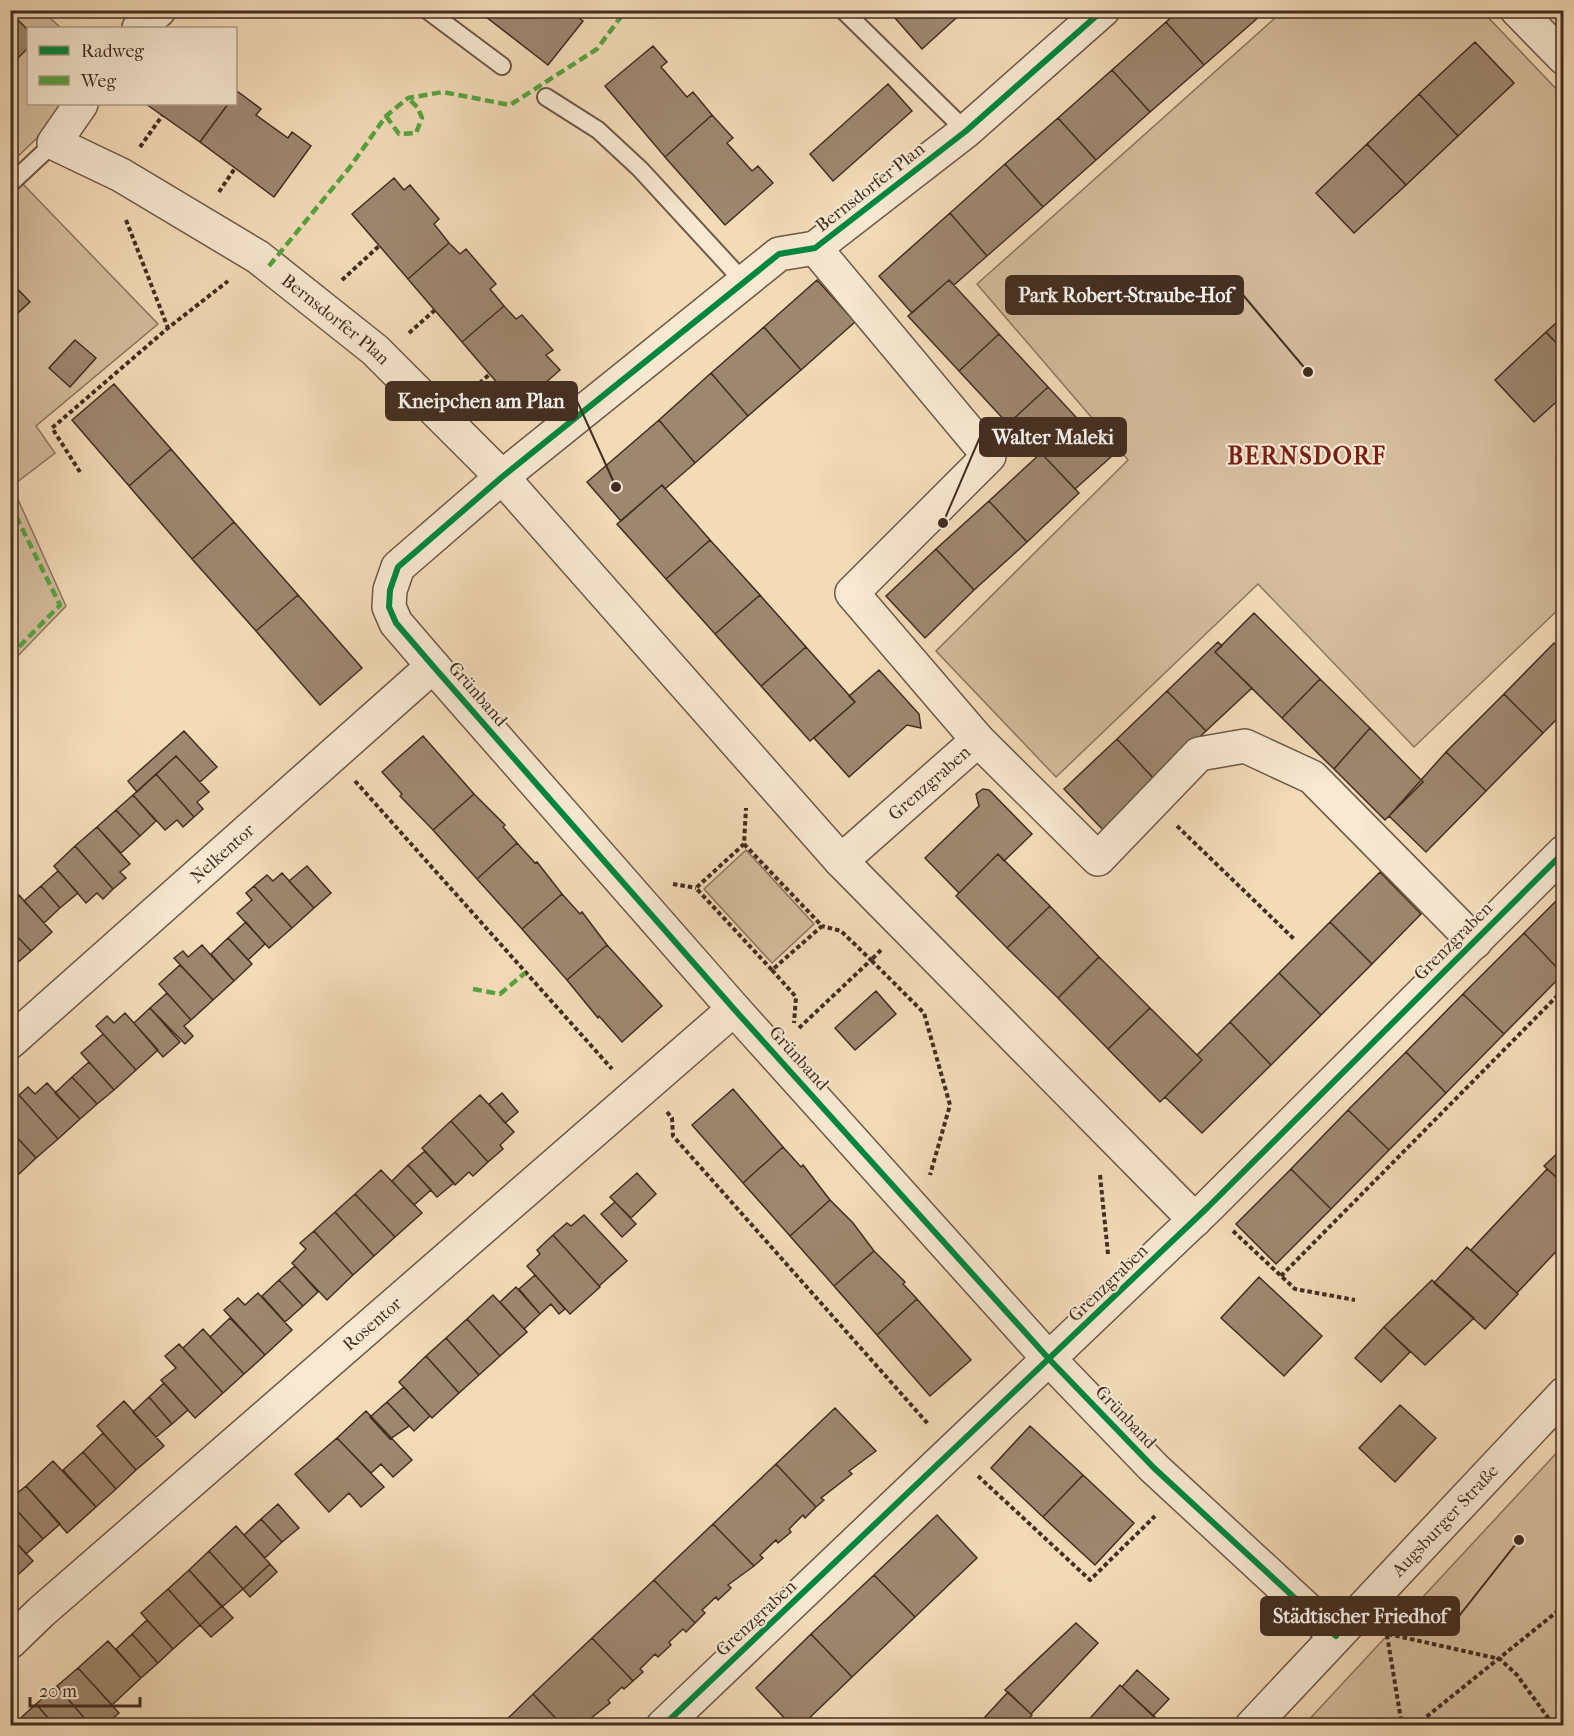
<svg xmlns="http://www.w3.org/2000/svg" width="1574" height="1736" viewBox="0 0 1574 1736" font-family="'IM FELL French Canon',serif">
  <rect width="100%" height="100%" fill="#f3dbb8"/>
  <filter id="stains"><feTurbulence type="fractalNoise" baseFrequency=".00333" numOctaves="4"/><feColorMatrix values="0 0 0 0 .2 0 0 0 0 .09 0 0 0 0 .02 0 0 0 .5 -.17"/></filter>
  <radialGradient id="worn" r=".72"><stop offset=".6" stop-color="#630" stop-opacity="0"/><stop offset="1" stop-color="#630" stop-opacity=".3"/></radialGradient>
  <path fill="#d5bd9e" stroke="#8c755f" stroke-width="1.5" d="M11,11H42L61,28H28V104H64L36,139L11,163Z
    M1283,11H1482L1563,96V605L1414,747L1258,584L1056,777L936,651L1128,460L977,284Z
    M20,181L158,324L36,426L55,453L12,486L66,606L11,663L10,191Z
    M746,850L814,924L772,963L704,889Z
    M1563,1446V1725H1304Z"/>
  <path fill="#9e876f" stroke="#422d20" stroke-width="1.5" d="M483,10H569L583,21L548,65L481,13Z
    M888,10H965L922,49Z
    M1179,10H1255L1260,16L1204,65L1166,22Z
    M18,20L28,30V48L10,66V27Z
    M1166,22L1204,65L1150,112L1112,70Z
    M1475,42L1514,83L1458,136L1419,94Z
    M653,46L667,62L661,67L687,97L693,92L712,115L665,157L605,86Z
    M1112,70L1150,112L1096,160L1058,118Z
    M888,84L912,111L833,181L810,154Z
    M237,91L261,109L256,115L288,138L292,132L311,146L274,197L200,142L228,104H236Z
    M1419,94L1458,136L1406,185L1367,144Z
    M146,104H228L200,142Z
    M712,115L733,138L727,143L752,171L758,166L773,183L725,225L665,157Z
    M1058,118L1096,160L1043,207L1005,164Z
    M1367,144L1406,185L1354,233L1316,193Z
    M1005,164L1043,207L987,256L950,213Z
    M394,178L404,190L410,185L439,219L434,224L449,243L408,279L352,214Z
    M950,213L987,256L954,285L949,280L912,313L879,276Z
    M449,243L460,254L466,249L496,284L490,289L504,306L462,342L408,279Z
    M817,280L855,322L801,370L764,327Z
    M949,280L999,334L959,371L908,316Z
    M10,281L30,302L10,320Z
    M504,306L516,319L522,315L553,350L546,355L560,370L518,407L462,342Z
    M1564,316V351L1546,332Z
    M764,327L801,370L748,416L711,373Z
    M1546,332L1564,351V395L1534,422L1495,380Z
    M999,334L1048,387L1008,424L959,371Z
    M75,340L96,358L70,387L49,368Z
    M711,373L748,416L695,463L659,420Z
    M114,384L171,449L129,486L72,420Z
    M1048,387L1112,456L1075,489L1041,453L1037,456L1008,424Z
    M659,420L695,463L665,489L662,485L621,521L587,482Z
    M171,449L234,522L192,559L129,486Z
    M1041,453L1079,493L1027,542L989,501Z
    M662,485L710,540L666,579L617,524Z
    M989,501L1027,542L974,590L936,549Z
    M234,522L298,595L256,631L192,559Z
    M710,540L760,595L715,634L666,579Z
    M936,549L974,590L925,638L886,596Z
    M298,595L362,668L320,705L256,631Z
    M760,595L806,647L761,686L715,634Z
    M1254,613L1320,679L1282,718L1215,652Z
    M1218,642L1222,646L1215,652L1252,688L1206,731L1167,691Z
    M1554,643L1564,652V712L1543,733L1504,694Z
    M806,647L855,702L810,741L761,686Z
    M879,670L919,714L921,728L907,725L849,777L814,738L855,702L849,696Z
    M1320,679L1370,728L1334,769L1282,718Z
    M1167,691L1206,731L1155,780L1117,739Z
    M1504,694L1543,733L1486,791L1446,752Z
    M1370,728L1423,782L1385,820L1334,769Z
    M184,731L217,767L200,782L176,756L137,792L128,781Z
    M423,736L474,794L433,830L400,796L402,794L382,772Z
    M1117,739L1155,780L1103,830L1064,789Z
    M1446,752L1486,791L1426,852L1389,816Z
    M176,756L209,792L197,802L203,809L194,817L156,774Z
    M156,774L194,817L183,827L177,820L165,830L133,795Z
    M983,789L989,790L1032,834L1004,861L998,854L959,893L925,858L979,806L976,794Z
    M474,794L505,825L503,827L517,843L477,879L433,830Z
    M133,795L156,821L140,836L116,810Z
    M116,810L140,836L121,853L97,827Z
    M97,827L130,864L120,872L126,878L113,889L75,846Z
    M517,843L535,863L537,862L562,894L522,929L477,879Z
    M75,846L113,889L103,899L97,893L86,903L54,866Z
    M998,854L1050,906L1007,948L956,896Z
    M307,866L331,893L314,908L289,881Z
    M58,871L78,893L60,908L41,886Z
    M1380,872L1421,914L1372,964L1330,922Z
    M282,873L314,908L292,928L254,886L267,875L273,881Z
    M41,886L60,908L44,923L24,901Z
    M254,886L292,928L269,948L237,913L252,900L246,893Z
    M1564,893V973L1563,974L1524,933Z
    M562,894L580,914L582,912L607,945L567,980L522,929Z
    M19,895L52,932L31,951L10,929V903Z
    M1050,906L1099,957L1058,998L1007,948Z
    M246,922L265,944L248,960L228,938Z
    M1330,922L1372,964L1321,1015L1279,973Z
    M10,929L31,951L10,969Z
    M1524,933L1563,974L1504,1034L1463,994Z
    M228,938L252,964L234,981L211,954Z
    M202,945L234,981L213,1000L174,958L183,951L188,957Z
    M607,945L662,1006L622,1042L599,1016L598,1018L567,980Z
    M1099,957L1150,1008L1108,1049L1058,998Z
    M180,965L213,1000L191,1020L159,984Z
    M1279,973L1321,1015L1271,1065L1230,1022Z
    M876,991L896,1014L855,1050L835,1028Z
    M167,993L191,1020L184,1026L193,1036L185,1044L150,1008Z
    M1463,994L1504,1034L1446,1093L1406,1052Z
    M150,1008L180,1042L163,1057L134,1023Z
    M1150,1008L1202,1060L1160,1102L1108,1049Z
    M125,1013L158,1050L136,1070L96,1026L107,1016L114,1023Z
    M1230,1022L1271,1065L1202,1133L1165,1097L1202,1060L1197,1055Z
    M103,1034L136,1070L114,1090L81,1053Z
    M1406,1052L1446,1093L1389,1150L1348,1110Z
    M89,1062L114,1090L97,1104L72,1077Z
    M72,1077L97,1104L80,1119L55,1093Z
    M47,1083L80,1119L58,1139L19,1095L28,1087L35,1094Z
    M733,1089L783,1147L743,1183L692,1125Z
    M502,1093L518,1112L505,1123L489,1104Z
    M19,1095L58,1139L36,1158L10,1130V1115L15,1112L10,1102Z
    M480,1095L514,1132L500,1145L503,1149L488,1162L451,1121Z
    M1348,1110L1389,1150L1331,1209L1291,1169Z
    M451,1121L488,1162L473,1176L469,1172L455,1185L422,1148Z
    M11,1131L36,1158L19,1174L10,1164Z
    M783,1147L801,1167L803,1165L830,1200L790,1236L743,1183Z
    M1564,1147V1184L1544,1166Z
    M425,1151L454,1183L437,1197L408,1165Z
    M408,1165L431,1190L414,1205L392,1181Z
    M1291,1169L1331,1209L1276,1264L1236,1224Z
    M1547,1169L1564,1184V1243L1517,1293L1471,1250Z
    M381,1170L422,1213L395,1237L355,1194Z
    M637,1173L656,1194L631,1218L610,1197Z
    M355,1194L395,1237L374,1256L335,1212Z
    M830,1200L853,1223L874,1251L834,1286L790,1236Z
    M615,1202L636,1224L622,1237L601,1214Z
    M335,1212L374,1256L353,1275L314,1231Z
    M584,1215L627,1261L599,1286L553,1235L567,1223L571,1226Z
    M314,1231L353,1275L327,1300L292,1263L306,1249L300,1243Z
    M553,1235L600,1287L570,1314L527,1266L540,1254L537,1250Z
    M1467,1247L1518,1294L1485,1329L1434,1283Z
    M874,1251L905,1282L903,1284L917,1299L877,1335L834,1286Z
    M295,1266L318,1292L303,1306L279,1280Z
    M535,1275L565,1309L559,1314L551,1304L540,1314L519,1289Z
    M1259,1277L1322,1336L1284,1376L1221,1318Z
    M279,1280L303,1306L285,1322L262,1296Z
    M1432,1280L1474,1318L1425,1365L1384,1327Z
    M516,1287L540,1314L524,1329L500,1302Z
    M258,1293L292,1330L265,1355L224,1310L238,1298L245,1305Z
    M493,1295L527,1332L500,1356L467,1319Z
    M917,1299L971,1360L930,1396L877,1335Z
    M230,1318L265,1355L244,1374L210,1337Z
    M467,1319L500,1356L479,1375L446,1338Z
    M1384,1327L1410,1352L1381,1382L1355,1358Z
    M203,1329L244,1374L223,1393L183,1348Z
    M446,1338L479,1375L459,1393L426,1356Z
    M179,1344L223,1393L195,1418L161,1380L176,1368L165,1356Z
    M426,1356L459,1393L432,1418L399,1382Z
    M164,1383L188,1410L172,1424L149,1397Z
    M404,1387L430,1416L414,1431L387,1402Z
    M149,1397L172,1424L156,1437L133,1412Z
    M124,1401L164,1446L136,1470L97,1426Z
    M387,1402L409,1426L390,1439L370,1417Z
    M1400,1405L1436,1438L1395,1482L1359,1448Z
    M835,1408L876,1451L849,1471L852,1474L821,1498L824,1500L816,1507L776,1464Z
    M366,1411L412,1460L393,1477L381,1464L371,1473L337,1438Z
    M1030,1426L1083,1475L1043,1517L991,1468Z
    M103,1433L136,1470L116,1489L83,1452Z
    M337,1438L384,1487L361,1507L349,1493L329,1512L295,1474Z
    M83,1452L116,1489L96,1507L63,1470Z
    M53,1461L96,1507L67,1533L26,1486Z
    M776,1464L816,1507L805,1518L803,1515L789,1529L791,1532L778,1543L776,1540L760,1555L763,1558L754,1566L713,1524Z
    M1083,1475L1134,1523L1095,1565L1043,1517Z
    M26,1486L60,1524L43,1539L10,1503V1499Z
    M10,1503L43,1539L26,1554L10,1536Z
    M278,1504L299,1528L282,1542L261,1519Z
    M937,1515L977,1558L915,1617L874,1575Z
    M261,1519L282,1542L265,1558L244,1535Z
    M713,1524L754,1566L728,1585L731,1588L718,1600L716,1597L702,1610L705,1613L695,1623L654,1580Z
    M236,1526L270,1564L243,1589L209,1551Z
    M10,1536L33,1561L10,1582Z
    M209,1551L243,1589L222,1607L189,1570Z
    M270,1564L277,1572L250,1597L243,1589Z
    M189,1570L222,1606L200,1625L168,1589Z
    M874,1575L915,1617L852,1677L811,1634Z
    M654,1580L695,1623L686,1632L683,1629L669,1642L671,1645L658,1657L655,1654L640,1669L643,1672L633,1681L592,1638Z
    M168,1589L200,1625L173,1649L141,1613Z
    M222,1606L233,1618L211,1637L200,1625Z
    M147,1620L173,1649L158,1663L132,1634Z
    M1076,1623L1098,1643L1031,1714L1005,1690Z
    M132,1634L158,1663L141,1678L116,1649Z
    M811,1634L852,1677L801,1726H792L756,1688Z
    M592,1638L633,1681L624,1689L622,1687L608,1700L610,1703L581,1726H563L533,1694Z
    M108,1641L141,1678L112,1705L78,1668Z
    M78,1668L119,1713L104,1726H91L57,1686Z
    M1137,1670L1169,1699L1153,1716L1122,1687Z
    M1120,1685L1155,1717L1147,1726H1083Z
    M57,1686L91,1726H55L36,1704Z
    M1008,1692L1032,1715L1022,1726H995L985,1717Z
    M533,1694L563,1726H500Z
    M36,1704L55,1726H12Z"/>
  <g fill="none" stroke-linecap="round" stroke-linejoin="round">
    <defs>
      <path id="service" d="M427,10L502,66
        M843,10L966,131
        M546,97L598,130L640,169L744,282
        M10,184L54,143"/>
      <g id="minor">
        <path d="M1103,10L966,131L815,248L779,254L502,477L398,567L390,590L389,607L396,623L433,666L734,1009L1049,1359L1154,1468L1336,1636"/>
        <path d="M1517,10L1564,58"/>
        <path d="M139,28L159,10"/>
        <path id="s1" d="M81,104L54,143L121,175L258,257L375,350L502,477L841,861L1195,1220"/>
        <path d="M815,248L989,456L852,593L978,740"/>
        <path id="s2" d="M841,861L978,740L1098,859L1199,754L1245,746L1312,777L1475,942"/>
        <path id="s3" d="M10,1042L433,666"/>
        <path id="s4" d="M10,1642L41,1612L734,1009"/>
        <path d="M663,1726L1208,1207L1564,852"/>
      </g>
      <g id="tertiary">
        <path id="s5" d="M1252,1726L1564,1394"/>
      </g>
    </defs>
    <use href="#service" stroke="#6e5846" stroke-width="20"/>
    <use href="#minor" stroke="#6e5846" stroke-width="36"/>
    <use href="#tertiary" stroke="#6e5846" stroke-width="36"/>
    <path stroke="#422d20" stroke-width="4" stroke-dasharray="4.5 3" stroke-linecap="butt" d="M140,147L162,116
      M219,192L235,168
      M126,220L168,328
      M342,280L379,246
      M409,333L435,310
      M468,393L490,374
      M80,472L52,428L168,328L228,281
      M355,781L612,1069
      M1177,826L1295,940
      M744,844L822,926L772,970L696,888L744,844L746,808
      M673,884L696,888
      M881,950L871,960L924,1013L950,1105L930,1175
      M772,970L796,997L794,1023
      M799,1028L871,960L841,931L822,926
      M667,1112L672,1118L673,1136L929,1425
      M1100,1175L1108,1254
      M1233,1231L1295,1289L1355,1300
      M1281,1276L1564,989
      M978,1476L1090,1580L1155,1516
      M1388,1634L1500,1659L1517,1675L1554,1726
      M1387,1635L1402,1726
      M1415,1726L1564,1606"/>
    <use href="#service" stroke="#f7e8d1" stroke-width="16"/>
    <use href="#minor" stroke="#f7e8d1" stroke-width="33"/>
    <use href="#tertiary" stroke="#f7e8d1" stroke-width="33"/>
    <path stroke="#55a441" stroke-width="4.5" stroke-dasharray="9 4.5" stroke-linecap="butt" d="M386,116L399,134L416,133L422,118L418,108L408,98
      M269,266L350,167L386,116L408,98L443,92L510,105L597,49L626,10
      M10,504L60,605L10,656
      M473,989L500,994L525,973"/>
    <defs>
      <path id="cycleway" d="M1103,10L966,131L815,248L779,254L502,477L398,567L390,590L389,607L396,623L433,666L734,1009L1049,1359L1154,1468L1336,1636
        M663,1726L1208,1207L1564,852"/>
    </defs>
    <use href="#cycleway" stroke="#f7e8d1" stroke-width="10"/>
    <use href="#cycleway" stroke="#00873e" stroke-width="6"/>
  </g>
  <g text-anchor="middle" stroke-width="4.5" stroke-linejoin="round" paint-order="stroke">
    <g font-size="18" fill="#422d20" stroke="#f7e8d1">
      <text transform="translate(870 187) rotate(-38)" y="6">Bernsdorfer Plan</text>
      <text dy="6" stroke="none"><textPath href="#s1" startOffset="381">Bernsdorfer Plan</textPath></text>
      <text transform="translate(478 694) rotate(49)" y="6">Grünband</text>
      <text dy="6" stroke="none"><textPath href="#s2" startOffset="118">Grenzgraben</textPath></text>
      <text dy="6" stroke="none"><textPath href="#s3" startOffset="284">Nelkentor</textPath></text>
      <text transform="translate(1453 941) rotate(-45)" y="6">Grenzgraben</text>
      <text transform="translate(799 1058) rotate(48)" y="6">Grünband</text>
      <text transform="translate(1108 1283) rotate(-44)" y="6">Grenzgraben</text>
      <text dy="6" stroke="none"><textPath href="#s4" startOffset="482">Rosentor</textPath></text>
      <text transform="translate(1126 1417) rotate(46)" y="6">Grünband</text>
      <text dy="6" stroke="none"><textPath href="#s5" startOffset="282">Augsburger Straße</textPath></text>
      <text transform="translate(756 1618) rotate(-43)" y="6">Grenzgraben</text>
    </g>
    <g font-size="24" font-weight="bold" letter-spacing="1.5" fill="#7a1f14" stroke="#f7e8d1">
      <text x="1307" y="464">BERNSDORF</text>
    </g>
  </g>
  <path fill="none" stroke="#422d20" stroke-width="2" d="M1308 372L1243 295M616 487L577 401M943 523L980 437M1519 1540L1459 1616"/>
  <g fill="#422d20" stroke="#f7e8d1" stroke-width="2">
    <circle cx="1308" cy="372" r="6"/>
    <circle cx="616" cy="487" r="6"/>
    <circle cx="943" cy="523" r="6"/>
    <circle cx="1519" cy="1540" r="6"/>
  </g>
  <g fill="#422d20" stroke="#422d20" stroke-width="2">
    <rect x="1006" y="276" width="237" height="38" rx="6"/>
    <rect x="386" y="382" width="191" height="38" rx="6"/>
    <rect x="980" y="418" width="146" height="38" rx="6"/>
    <rect x="1261" y="1597" width="198" height="38" rx="6"/>
  </g>
  <g font-size="20" text-anchor="middle" font-weight="bold" fill="#fff">
    <text x="1125" y="302">Park Robert-Straube-Hof</text>
    <text x="481" y="408">Kneipchen am Plan</text>
    <text x="1053" y="444">Walter Maleki</text>
    <text x="1360" y="1623">Städtischer Friedhof</text>
  </g>
  <rect width="1574" height="1736" fill="none" stroke="#f3dbb8" stroke-width="36"/>
  <rect x="12" y="12" width="1550" height="1712" fill="none" stroke="#422d20" stroke-width="3"/>
  <rect x="18" y="18" width="1538" height="1700" fill="none" stroke="#422d20" stroke-width="1.5"/>
  <rect x="27" y="27" width="210" height="78" fill="#f7e8d1" stroke="#af9d8a" stroke-width="1.5"/>
  <rect x="39" y="46" width="30" height="9" fill="#00873e" stroke="#af9d8a" stroke-width="1.5"/>
  <text x="81" y="57" font-size="18" fill="#422d20">Radweg</text>
  <rect x="39" y="76" width="30" height="9" fill="#55a441" stroke="#af9d8a" stroke-width="1.5"/>
  <text x="81" y="87" font-size="18" fill="#422d20">Weg</text>
  <path d="M30 1697v9h110v-9" fill="none" stroke="#422d20" stroke-width="3"/>
  <text x="39" y="1697" font-size="18" fill="#422d20" stroke="#f7e8d1" stroke-width="4.5" paint-order="stroke">20 m</text>
  <rect width="100%" height="100%" filter="url(#stains)"/>
  <rect width="100%" height="100%" fill="url(#worn)"/>
</svg>
